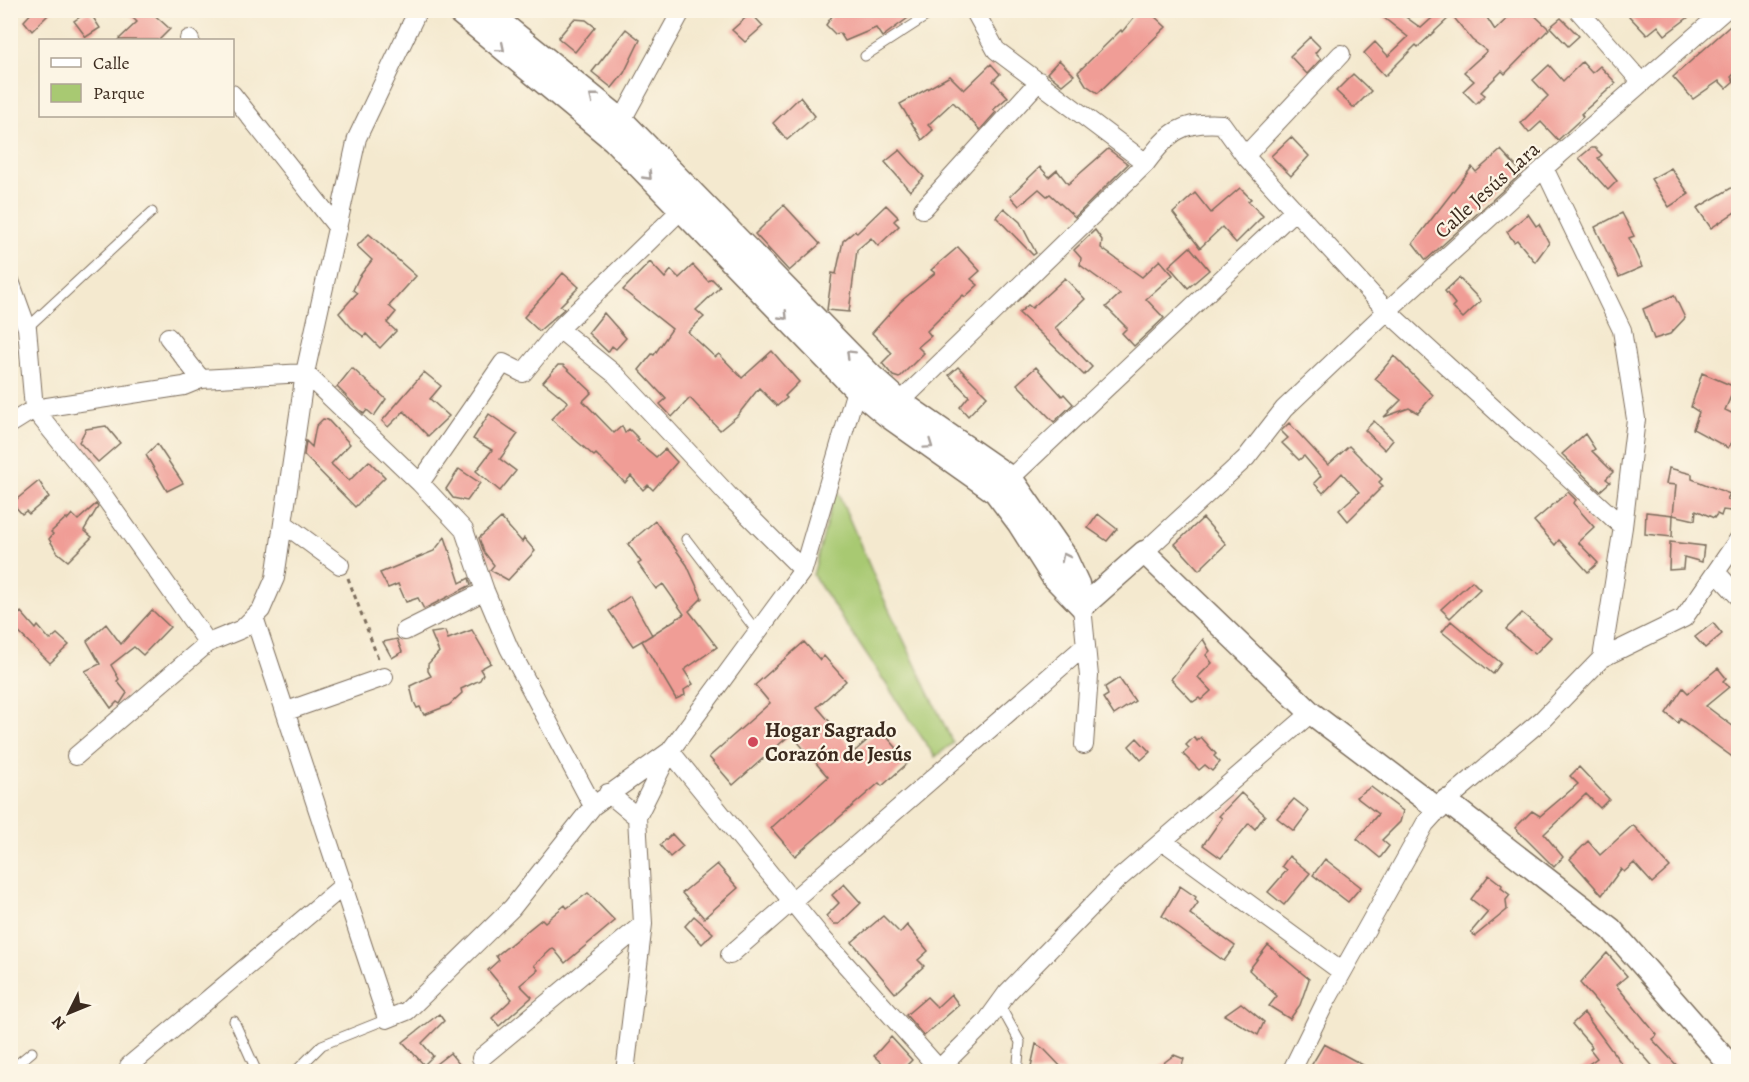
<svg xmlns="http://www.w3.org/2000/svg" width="1749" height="1082" viewBox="0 0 1749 1082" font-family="Alegreya,serif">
  <rect width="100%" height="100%" fill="#fcf5e5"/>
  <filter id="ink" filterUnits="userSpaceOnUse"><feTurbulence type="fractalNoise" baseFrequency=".0167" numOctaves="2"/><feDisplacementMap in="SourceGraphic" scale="12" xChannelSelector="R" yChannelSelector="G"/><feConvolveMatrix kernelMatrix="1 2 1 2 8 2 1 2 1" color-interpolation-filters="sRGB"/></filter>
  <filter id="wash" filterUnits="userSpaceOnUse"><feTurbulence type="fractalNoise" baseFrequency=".008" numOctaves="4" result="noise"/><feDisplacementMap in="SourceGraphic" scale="24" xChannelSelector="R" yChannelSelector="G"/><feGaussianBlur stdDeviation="1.35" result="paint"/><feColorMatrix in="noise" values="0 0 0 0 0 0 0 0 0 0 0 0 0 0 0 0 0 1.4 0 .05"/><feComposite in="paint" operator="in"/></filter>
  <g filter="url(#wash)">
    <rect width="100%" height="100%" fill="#f4e9cf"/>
    <path fill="#a8c972" stroke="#727a48" stroke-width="1.5" d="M836,488L883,597L953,743L935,757L813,575Z"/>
    <g id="blocks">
      <path fill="#f09d96" d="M34,10H53L32,31L24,21Z
        M125,10H149L170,29L159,40H118L137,22Z
        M836,10H919L882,37L876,28L845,41L840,33L835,34L826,25Z
        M1140,10H1158L1154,16L1166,27L1098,93L1086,85L1078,72L1121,30L1122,32Z
        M1374,10H1396L1421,28L1441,10H1482L1495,30L1516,10H1529L1549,29L1505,74L1502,71L1481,92L1485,95L1476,104L1463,91L1474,81L1464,72L1487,51L1472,40L1452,15L1418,47L1416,45L1385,76L1364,53L1375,42L1388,56L1408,37Z
        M1636,10H1698L1665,35L1658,26L1647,35L1629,16Z
        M89,11L100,28L86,37L74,21Z
        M751,13L763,26L745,42L732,30Z
        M1561,18L1579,36L1568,46L1550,27Z
        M574,19L586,20L595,27L575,52L558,38Z
        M1730,26L1738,35V70L1731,77L1734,81L1726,88L1719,81L1693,99L1673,77Z
        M626,29L640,40L624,73L612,88L592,72Z
        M1310,37L1320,47L1315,53L1321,59L1307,74L1290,56Z
        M1059,60L1074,75L1062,85L1047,73Z
        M1582,62L1592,73L1600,66L1616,83L1581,114L1583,117L1558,140L1541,122L1529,133L1521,123L1548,96L1533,80L1549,65L1563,81Z
        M991,64L1000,74L993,81L1008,97L993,110L996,112L980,130L953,102L928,125L933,130L922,140L900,104L950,76L964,90Z
        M1353,74L1371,91L1354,108L1336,91Z
        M800,97L815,116L787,140L773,123Z
        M1291,137L1309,156L1291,176L1271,156Z
        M1591,148H1595L1602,155L1598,158L1617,181L1608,190L1579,158Z
        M1108,149L1128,164L1075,217L1050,194L1047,196L1039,189L1019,206L1010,196L1040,167L1049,177L1057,170L1068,184Z
        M900,150L924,177L910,191L885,162Z
        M1501,150L1522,173L1426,260L1413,243L1472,167L1476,172Z
        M1671,168L1689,194L1669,207L1651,179Z
        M1738,184V210L1711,228L1697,208Z
        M1240,188L1251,199L1248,201L1263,216L1236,243L1222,227L1200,248L1173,213L1195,193L1211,213Z
        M784,205L820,244L789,271L755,234Z
        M886,205L898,217L894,221L899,226L878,246L871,238L857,250L849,312L827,310L832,273L836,274L843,241L855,231L857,233Z
        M1004,208L1020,222L1036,253L1033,255L996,217Z
        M1622,213L1634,236L1629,238L1642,267L1619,277L1595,227Z
        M1528,214L1536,226L1539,224L1549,243L1535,262L1517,240L1514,242L1507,232Z
        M1095,230L1102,240L1101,248L1142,277L1160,260L1173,275L1146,299L1164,318L1134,346L1122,333L1127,328L1106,307L1120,294L1080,265L1081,258L1074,250Z
        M369,234L416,276L389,306L396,312L387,323L396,331L380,348L366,334L364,337L351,327L339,313L357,293L353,290L359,277L372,260L357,246Z
        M958,247L980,271L971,279L978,285L965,297L963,295L927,331L931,336L918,347L924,353L899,378L893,376L882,363L892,353L872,333L900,302L935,273L931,270Z
        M1190,247L1209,270L1188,288L1169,266Z
        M650,262L665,278L671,270L679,278L693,265L708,281L712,279L720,287L696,310L704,317L688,332L715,357L719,354L742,378L772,351L799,382L785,396L787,398L777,406L759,388L737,416L720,430L690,398L672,417L660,404L666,399L639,370L652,354L654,355L672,329L623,290Z
        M563,273L579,287L560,306L564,309L539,331L524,317Z
        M1065,278L1085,299L1055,328L1092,367L1084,375L1019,313L1028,305L1032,308Z
        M1459,278L1481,301L1463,318L1452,307L1455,304L1445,291Z
        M1674,295L1685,318L1670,334L1654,339L1643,309Z
        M604,313L626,338L616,349L612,346L608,352L588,333Z
        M1394,356L1433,395L1418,413L1409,408L1384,417L1401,400L1375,379Z
        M558,365H563L592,392L583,401L614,433L622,426L625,433L629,429L639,439L637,441L656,457L665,449L677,462L653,490L648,485L643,490L631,476L625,483L596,454L594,456L551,419L568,402L543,382Z
        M958,367L987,396L968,416L960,407L969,396L949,375Z
        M1036,367L1062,396L1064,394L1073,404L1054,422L1017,384Z
        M352,368L386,399L374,416L367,410L364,414L337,387Z
        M424,372L441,386L430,399L449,416L428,436L404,411L388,427L382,421Z
        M1702,373L1735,387L1725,410L1738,416V434L1728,448L1693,429L1699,412L1691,407Z
        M489,414L518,434L500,459L516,471L500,491L476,471L492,450L473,439Z
        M323,419L328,420L350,444L331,464L349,481L369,461L385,477L355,507L304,455L306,441L312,447L316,426Z
        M1374,421L1393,440L1385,450L1365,430Z
        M1289,423L1328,465L1349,446L1382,479L1379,482L1383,486L1348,521L1339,510L1359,492L1342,473L1323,493L1314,483L1321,476L1304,456L1299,460L1282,443L1288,438L1281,431Z
        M106,426L120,443L98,462L79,442L86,429Z
        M1585,434L1595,449L1592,451L1613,472L1606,479L1610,482L1600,491L1562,454Z
        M157,444L183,483L167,491L146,455Z
        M1669,468L1692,474V479L1730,494L1727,499L1738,506V512L1723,510L1721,516L1717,514L1714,518L1696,510L1695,520L1673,515L1676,485L1666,484Z
        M459,469L480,483L467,501L453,498L446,489Z
        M39,481L49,497L29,514L26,511L22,514L12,503Z
        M1568,492L1576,500L1573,503L1594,527L1578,542L1598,563L1588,572L1559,540L1555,545L1534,521Z
        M96,504L98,507L84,530L92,537L68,561L57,552L49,539L53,534L51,532L66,518L67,520L72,514L78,520Z
        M1646,512L1673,515L1672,537L1645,534Z
        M1098,514L1117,529L1107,541L1088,528Z
        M501,518L522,542L524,538L535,551L508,580L490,570L494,565L484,552L479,538Z
        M1203,518L1226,544L1199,570L1175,544Z
        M655,521L687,565L702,598L689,611L717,647L684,670L693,684L684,690L685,695L676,699L642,641L684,614L663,584L656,589L638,564L641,562L628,544Z
        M445,537L460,583L469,578L471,585L424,609L418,598L406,602L398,584L388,588L380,573L434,551Z
        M1670,542L1704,546L1702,562L1684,557L1683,569L1669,570Z
        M1472,581L1480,589L1450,618L1441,609Z
        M630,596L652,635L633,646L609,611Z
        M152,610L170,627L143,655L134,647L111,665L119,679L117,681L127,693L120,704L117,702L111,708L85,671L100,664L87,641L106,624L121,644Z
        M21,612L36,629L38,626L50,640L57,634L69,645L50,663L10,624Z
        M1522,613L1551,637L1535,654L1506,629Z
        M1451,621L1501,663L1493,674L1442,632Z
        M1713,623L1722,634L1705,648L1695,637Z
        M472,630L491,663L480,669L483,674L480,680L461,689L462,693L449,705L424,715L420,707L417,708L414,702L410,686L431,676L428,671V664L439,652L431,633L445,631L448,639Z
        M397,639L402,652L392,658L383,642Z
        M1203,639L1210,651L1206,655L1212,663L1198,677L1211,691L1201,700L1199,698L1193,702L1171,679Z
        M804,642L820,660L824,656L846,681L817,707L855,751L880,729L909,762L882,786L879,783L795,856L771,828L828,777L791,734L733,785L709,757L770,703L755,685Z
        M1718,668L1726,678L1723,681L1729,687L1706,706L1738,730V761L1680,719L1678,723L1666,713L1683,688L1688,693Z
        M1119,678L1135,701L1114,715L1103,698L1108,695L1105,687Z
        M1194,737L1197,741L1201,737L1216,754L1214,756L1220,762L1212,771L1205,765L1199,770L1183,754L1189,748L1186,745Z
        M1137,738L1150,752L1141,760L1129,746Z
        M1579,767L1609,799L1600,808L1586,794L1544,834L1563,857L1554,867L1515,828L1532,811L1540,816L1578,784L1570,776Z
        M1371,787L1403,811L1400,822L1382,840L1389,846L1380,858L1357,839L1378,814L1356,797Z
        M1241,793L1265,815L1255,829L1249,823L1221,858L1203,845L1222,818L1219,816Z
        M1294,799L1309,811L1294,831L1277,818Z
        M1633,825L1670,867L1652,883L1634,863L1624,872L1621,869L1602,895L1570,859L1588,841L1600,855Z
        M672,834L683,846L670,857L660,845Z
        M1289,856L1310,873L1284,905L1268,892L1287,870L1282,866Z
        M1325,859L1361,887L1348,902L1313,875Z
        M717,864L738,888L704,918L682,893Z
        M1489,875L1502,885L1501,888L1510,895L1506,900L1507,910L1475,936L1471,932L1488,912L1471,899Z
        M844,884L861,903L839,924H834L826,916L839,903L832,895Z
        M1180,886L1196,897L1195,899L1198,903L1190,914L1235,946L1224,961L1162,916Z
        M588,893L615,921L565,963L553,948L534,965L538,970L520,985L532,997L499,1026L492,1018L512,999L488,970L499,960L496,956L542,919L545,922L565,905L567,908Z
        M694,916L713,933L702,944L685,926Z
        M883,916L900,933L907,925L928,951L918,960L924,966L895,993L852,942Z
        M1268,945L1309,979L1300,1005L1290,1019L1269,1006L1277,996L1249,970Z
        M1607,953L1627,976L1616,985L1657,1035L1652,1039L1682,1071H1657L1580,983Z
        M951,994L959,1005L924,1036L906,1015L927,997L937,1007Z
        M1241,1003L1264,1022L1258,1035L1224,1015Z
        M1584,1013L1627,1071H1579L1597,1058L1590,1049L1592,1047L1572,1024Z
        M439,1014L444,1021L422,1043L433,1056L424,1065L403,1042Z
        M891,1037L912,1060L901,1071H890L874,1056Z
        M1036,1044L1044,1049L1065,1071H1030Z
        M1324,1044L1374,1071H1308Z
        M450,1053L465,1071H427Z
        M1174,1055L1184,1059L1180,1071H1153Z"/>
    </g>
  </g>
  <g filter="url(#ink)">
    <use href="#blocks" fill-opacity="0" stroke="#7c6d5c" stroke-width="1.5"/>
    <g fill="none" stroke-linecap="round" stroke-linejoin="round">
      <defs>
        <path id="service" d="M865,56L936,10
          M27,328L152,212
          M686,539L758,633
          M999,1004L1020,1042L1017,1072
          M234,1021L257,1072
          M10,1070L32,1052
          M295,1072L322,1045L387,1019"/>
        <path id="minor" d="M974,10L996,50L1146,163
          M1578,10L1642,83
          M189,39L190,40
          M232,94L338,228
          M614,127L622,120L682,10
          M1245,156L1341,54
          M923,209L1039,81
          M10,281L27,328L34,409L101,492L208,643
          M559,329L616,375L729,496L803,570
          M168,337L201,379
          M892,410L1146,163C1169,132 1181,121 1222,124L1245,156L1387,311L1623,527
          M10,424L34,409L184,386L201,379L305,373L420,483L464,530L485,591L509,648L593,806
          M420,483L503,363L523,373L559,329L689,202
          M1001,487L1295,210
          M283,523L340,565
          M1144,552L1246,458L1284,409L1387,311L1544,168L1725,10
          M1716,572L1738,596
          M1082,607L1089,676L1084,745
          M254,617L387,1019L407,1011L512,908L593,806L670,751L822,938L939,1069
          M405,631L485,591
          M1602,658L1684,618L1738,540
          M287,711L384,677
          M76,756L208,643L242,629L261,610L275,578L305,373L357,138L418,10
          M608,793L637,817L643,924L625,1072
          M637,817L670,751L803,570L856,390L864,384
          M1163,841L1342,972
          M730,955L1086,645
          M481,1058L643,924
          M129,1066L344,885
          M936,1072L986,1022L1007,993L1116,881L1311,713
          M1291,1072L1324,1005L1425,824L1446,801L1543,719L1602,658L1623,527L1636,419L1622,330L1544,168"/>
        <path id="tertiary" d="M456,10L613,140L856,390L886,415L995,492L1019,524L1052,576L1082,607
          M486,10L622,120L872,376L900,401L1011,478L1064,554L1078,584L1082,607
          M1082,607L1144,552L1311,713L1438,809
          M1446,801L1611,929L1736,1072"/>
      </defs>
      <use href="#service" stroke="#7c6d5c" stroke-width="11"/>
      <use href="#minor" stroke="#7c6d5c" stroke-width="20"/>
      <use href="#tertiary" stroke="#7c6d5c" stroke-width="25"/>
      <path stroke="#7c6d5c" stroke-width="3" stroke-dasharray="4.5 4.5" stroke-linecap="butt" d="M348,578L379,661"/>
      <use href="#service" stroke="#fff" stroke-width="9"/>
      <use href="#minor" stroke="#fff" stroke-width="18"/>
      <use href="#tertiary" stroke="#fff" stroke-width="22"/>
    </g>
    <defs><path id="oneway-chevron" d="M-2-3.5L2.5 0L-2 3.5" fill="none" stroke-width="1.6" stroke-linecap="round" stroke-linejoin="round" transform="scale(1.5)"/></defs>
    <g stroke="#a79f9a">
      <use href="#oneway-chevron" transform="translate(501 48) rotate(40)"/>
      <use href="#oneway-chevron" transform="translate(593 97) rotate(-141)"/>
      <use href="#oneway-chevron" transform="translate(648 176) rotate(46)"/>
      <use href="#oneway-chevron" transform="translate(784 316) rotate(46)"/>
      <use href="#oneway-chevron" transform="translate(850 354) rotate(-135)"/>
      <use href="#oneway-chevron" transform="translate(929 445) rotate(35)"/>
      <use href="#oneway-chevron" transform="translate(1065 557) rotate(-117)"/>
    </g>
  </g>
  <circle fill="#d1495b" stroke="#fcf5e5" stroke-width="2" cx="753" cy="742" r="6"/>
  <g text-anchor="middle" stroke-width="4.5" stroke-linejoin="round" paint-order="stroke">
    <g font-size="21" fill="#3b2a1e" stroke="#fcf5e5">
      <text transform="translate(1487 190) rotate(-42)" y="7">Calle Jesús Lara</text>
    </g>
    <g font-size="21" font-weight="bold" fill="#3b2a1e" stroke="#fcf5e5" text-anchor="start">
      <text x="765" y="737">Hogar Sagrado<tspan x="765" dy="24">Corazón de Jesús</tspan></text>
    </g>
  </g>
  <rect width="1749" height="1082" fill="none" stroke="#fcf5e5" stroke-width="36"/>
  <rect x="39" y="39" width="195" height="78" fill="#fcf5e5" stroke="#afa495" stroke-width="1.5"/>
  <rect x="51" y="58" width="30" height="9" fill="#ffffff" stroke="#afa495" stroke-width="1.5"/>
  <text x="93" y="69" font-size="18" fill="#3b2a1e">Calle</text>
  <rect x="51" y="84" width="30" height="18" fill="#a8c972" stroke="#afa495" stroke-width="1.5"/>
  <text x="93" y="99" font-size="18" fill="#3b2a1e">Parque</text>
  <g transform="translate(69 1013) rotate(227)" stroke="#fcf5e5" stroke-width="4.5" paint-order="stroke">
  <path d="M0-4.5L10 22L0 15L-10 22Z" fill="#3b2a1e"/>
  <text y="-9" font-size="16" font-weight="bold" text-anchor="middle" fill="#3b2a1e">N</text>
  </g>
</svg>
